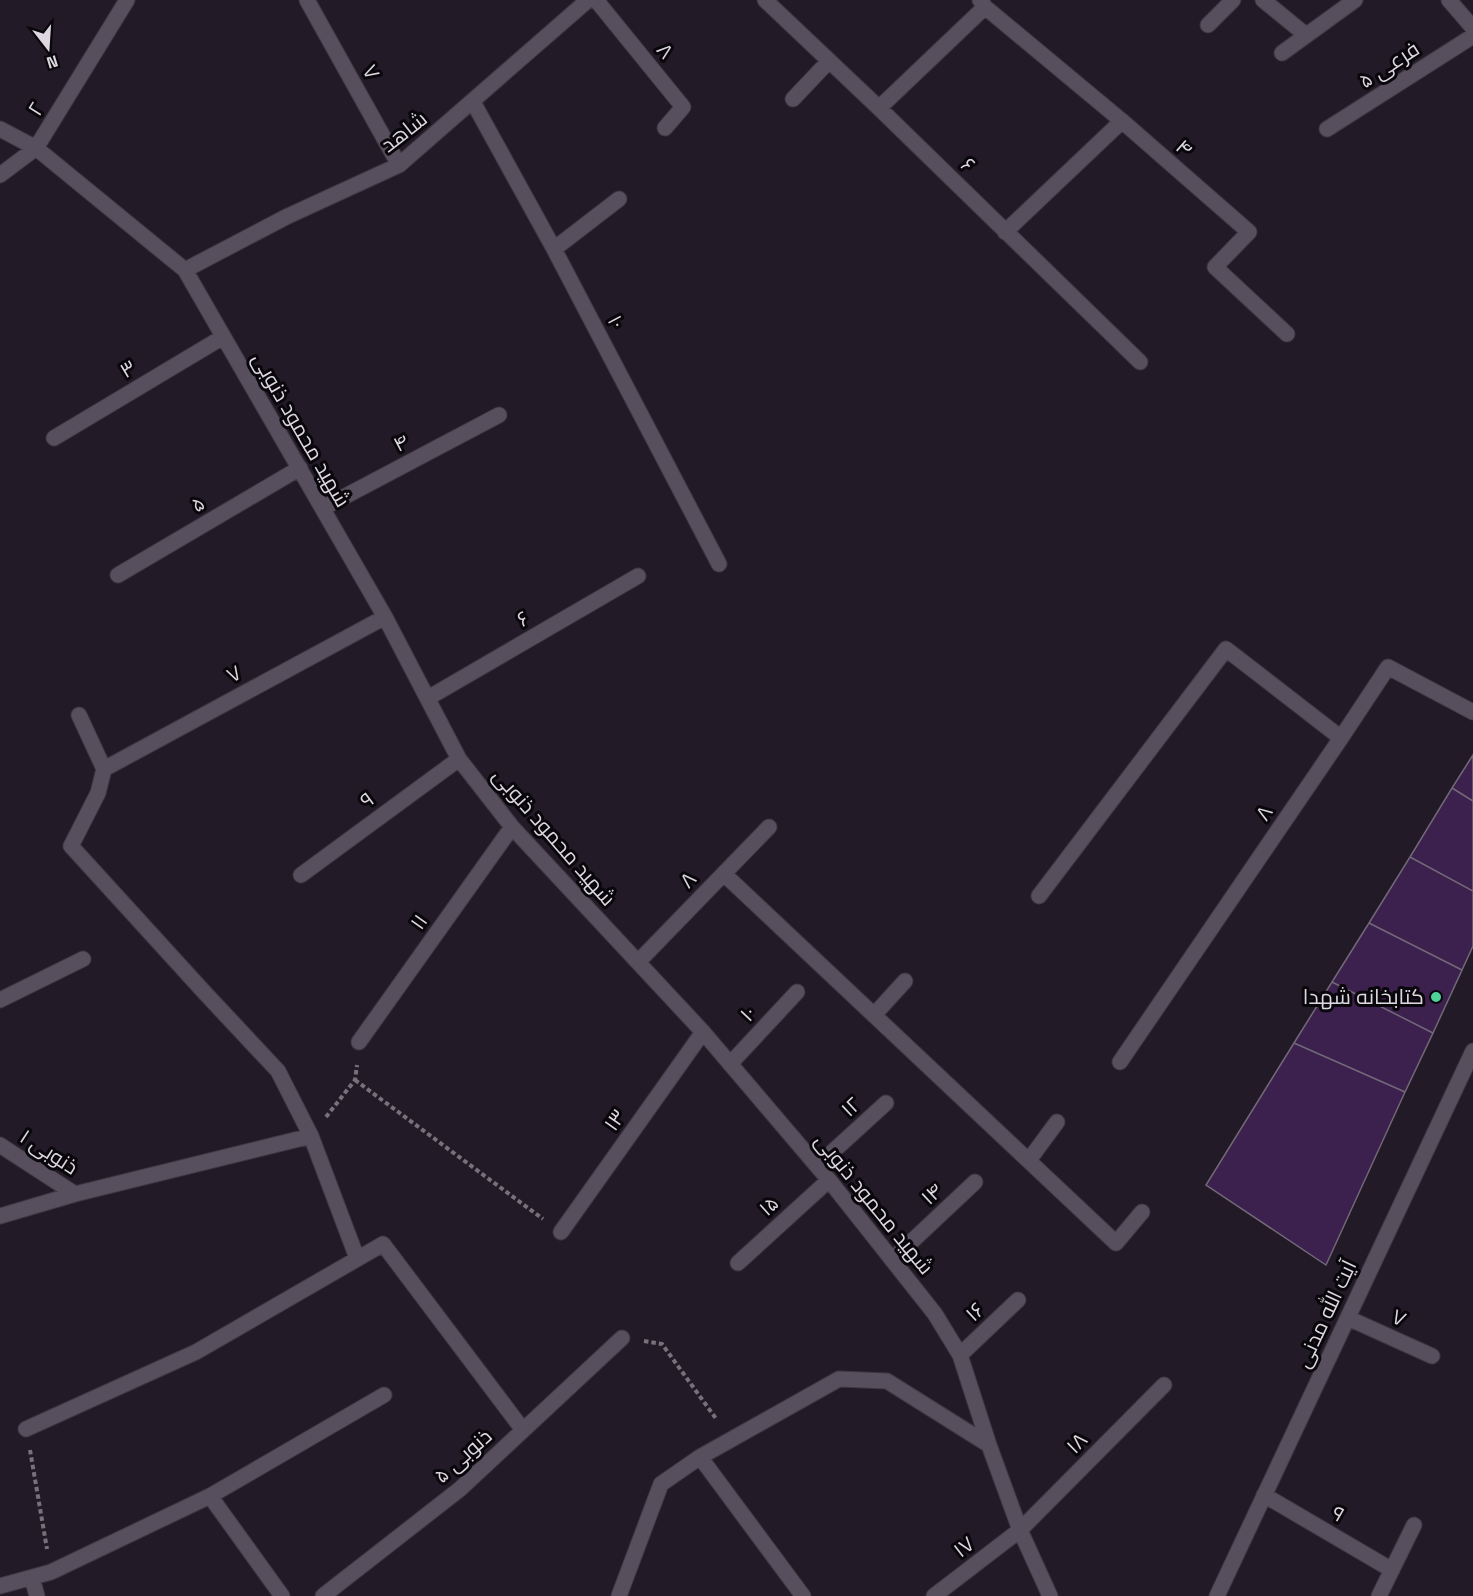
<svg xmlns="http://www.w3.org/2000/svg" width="1473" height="1596" viewBox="0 0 1473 1596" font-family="'Space Grotesk',Cairo,sans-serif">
  <rect width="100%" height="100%" fill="#221b27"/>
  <path fill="#3c204d" stroke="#726978" stroke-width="1.5" d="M1473,755V801L1452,788Z
    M1452,788L1473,801V891L1410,857Z
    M1410,857L1473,891V946L1462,970L1369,923Z
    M1369,923L1462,970L1433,1033L1332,982Z
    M1332,982L1433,1033L1405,1092L1294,1043Z
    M1294,1043L1405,1092L1326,1265L1206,1185Z"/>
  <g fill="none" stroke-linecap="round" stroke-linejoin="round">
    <defs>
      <path id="minor" d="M307,0L399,165
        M596,0L683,107L665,128
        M765,0L879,108L1140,362
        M980,0L985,7L1122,121L1249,232L1215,267L1287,334
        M1263,0L1306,35
        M1449,0L1473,28
        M1208,25L1233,0
        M1282,53L1355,0
        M793,99L829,61
        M473,102L554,249L719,564
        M879,108L985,7
        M0,129L36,148L185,270L385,617L459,759L512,827L703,1032L829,1180L935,1314L960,1355L989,1445L1020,1530L1050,1596
        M1327,129L1473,36
        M0,175L36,148L127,0
        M1005,232L1122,121
        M554,249L619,199
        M185,270L286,217L399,165L588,0
        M54,438L223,337
        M323,508L499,415
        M118,575L300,468
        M428,698L638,576
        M79,715L104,769L98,793L71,846L205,993L278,1071L311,1136L357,1258
        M104,769L385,617
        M724,874L1116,1243L1142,1212
        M301,875L459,759
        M1039,896L1226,649L1341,738
        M638,962L769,827
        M0,1000L83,959
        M874,1015L905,981
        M359,1042L512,827
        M1120,1062L1341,738L1388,667L1473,712
        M730,1064L797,992
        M0,1145L75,1194
        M1029,1160L1057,1122
        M817,1166L886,1103
        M0,1216L75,1194L311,1136
        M561,1232L703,1032
        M892,1260L975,1182
        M738,1263L829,1180
        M1348,1318L1432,1356
        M960,1355L1018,1300
        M26,1429L196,1352L383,1244L523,1430
        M700,1457L803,1596
        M1264,1495L1392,1570
        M210,1496L384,1395
        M32,1578L37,1596
        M0,1586L51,1572L210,1496L282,1596
        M323,1596L460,1489L622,1338
        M619,1596L661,1484L700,1457L839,1379L887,1381L989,1445
        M934,1596L1020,1530L1164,1385
        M1217,1596L1473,1051
        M1379,1596L1414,1525"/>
    </defs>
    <use href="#minor" stroke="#3e3842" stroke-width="17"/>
    <path stroke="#77717b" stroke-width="4" stroke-dasharray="4.5 3" stroke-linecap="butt" d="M355,1080L543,1219
      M326,1117L355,1080L357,1065
      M644,1341L662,1344L717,1420
      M30,1450L47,1549"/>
    <use href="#minor" stroke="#574f5d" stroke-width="15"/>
  </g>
  <circle fill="#4fd399" stroke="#0a070c" stroke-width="2" cx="1436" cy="997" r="6"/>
  <g text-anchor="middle" stroke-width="6" stroke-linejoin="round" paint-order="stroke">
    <g font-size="21" fill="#ddd8e0" stroke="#0a070c">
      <text transform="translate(665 51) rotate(51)" y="7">۸</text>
      <text transform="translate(1389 65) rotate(-33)" y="7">فرعی ۵</text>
      <text transform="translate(371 72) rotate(61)" y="7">۷</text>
      <text transform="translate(36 109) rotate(-58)" y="7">۲</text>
      <text transform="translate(404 132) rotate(-38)" y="7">شاهد</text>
      <text transform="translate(1184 148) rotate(41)" y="7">۴</text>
      <text transform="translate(968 165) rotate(44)" y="7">۶</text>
      <text transform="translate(616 322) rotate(62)" y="7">۱۰</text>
      <text transform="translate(128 369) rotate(-31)" y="7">۳</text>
      <text transform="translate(301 430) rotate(60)" y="7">شهید محمود ذنوبی</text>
      <text transform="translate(401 443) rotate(-28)" y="7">۴</text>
      <text transform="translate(198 504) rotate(-30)" y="7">۵</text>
      <text transform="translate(523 619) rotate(-30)" y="7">۶</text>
      <text transform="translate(234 674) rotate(-29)" y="7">۷</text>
      <text transform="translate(367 800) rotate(-36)" y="7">۹</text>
      <text transform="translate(1264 813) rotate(-56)" y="7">۸</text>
      <text transform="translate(554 837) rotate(49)" y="7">شهید محمود ذنوبی</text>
      <text transform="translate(688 880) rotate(-46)" y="7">۸</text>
      <text transform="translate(419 922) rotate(-55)" y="7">۱۱</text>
      <text transform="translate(748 1014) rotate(-47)" y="7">۱۰</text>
      <text transform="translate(851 1107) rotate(-43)" y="7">۱۲</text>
      <text transform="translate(615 1120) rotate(-55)" y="7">۱۳</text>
      <text transform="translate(49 1152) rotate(33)" y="7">ذنوبی ۱</text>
      <text transform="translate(932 1194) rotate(-43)" y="7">۱۴</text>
      <text transform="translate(874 1204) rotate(51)" y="7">شهید محمود ذنوبی</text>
      <text transform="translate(769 1206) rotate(-42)" y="7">۱۵</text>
      <text transform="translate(975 1312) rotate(-43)" y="7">۱۶</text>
      <text transform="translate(1326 1314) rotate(-65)" y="7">آیت الله مدنی</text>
      <text transform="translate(1399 1318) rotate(25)" y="7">۷</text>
      <text transform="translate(1077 1443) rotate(-45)" y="7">۱۸</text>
      <text transform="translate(463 1456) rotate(-42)" y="7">ذنوبی ۵</text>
      <text transform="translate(1338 1514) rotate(30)" y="7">۹</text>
      <text transform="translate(964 1547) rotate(-38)" y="7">۱۷</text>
    </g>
    <g font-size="21" fill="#ddd8e0" stroke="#0a070c" text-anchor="end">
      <text x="1424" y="1004">کتابخانه شهدا</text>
    </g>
  </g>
  <g transform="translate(48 48) rotate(163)" stroke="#0a070c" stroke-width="4.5" paint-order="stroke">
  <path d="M0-4.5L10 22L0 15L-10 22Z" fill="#ddd8e0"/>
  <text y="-9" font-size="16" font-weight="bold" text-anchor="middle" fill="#ddd8e0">N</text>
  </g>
</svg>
